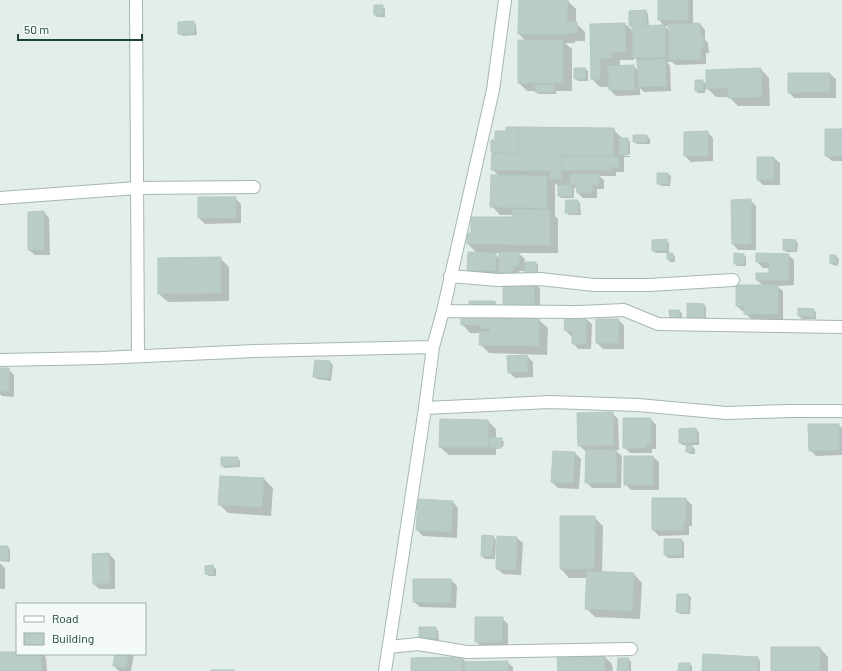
<svg xmlns="http://www.w3.org/2000/svg" width="842" height="671" viewBox="0 0 842 671" font-family="Barlow,sans-serif">
  <rect width="100%" height="100%" fill="#e3eeeb"/>
  <path fill="#0003" fill-rule="evenodd" d="M520,0H567L576,9V23L585,32V41H575V43H565L572,49V91H556V94H538L535,91H527L519,83L526,41L519,34Z
    M659,0H693V24H700L705,30V40L708,43L709,53H706V64L676,65L672,62H667L670,66L671,91L644,92L640,88V95L616,96L610,90V87H600L592,79L591,24H625L634,32L633,28L630,26L646,11L648,14L649,27L665,26L669,31V26H664L659,20ZM634,57L638,61V71L634,66H620V60H634Z
    M382,6L385,9V17H377L375,14Z
    M194,22L196,25L197,35L182,36L179,33Z
    M585,69L588,71V81H578L575,78Z
    M761,69L769,78L770,106H738L729,97H716L706,87L705,93H698L696,91V81H703L707,85Z
    M830,74L836,79V98H794L789,92Z
    M517,128L519,130L613,129L623,139H628L630,142V154H624V156H630V157H624V172H616V176H599L604,180V189H597V198H583L578,193V190L574,187V198H561L559,196V187L555,183V216L558,219V253H518L525,259L524,263H536L538,265V276L526,271H519L518,281L474,276L468,270L478,254L468,244L513,218V215H500L492,206L499,176L493,170V154H494L492,152L496,141L507,132ZM494,253H500V259Z
    M842,130V161H832L826,156Z
    M707,132L713,138V161L691,162L685,156Z
    M647,136L650,139V144H637L634,141Z
    M774,158L780,163V185H763L758,180Z
    M668,174L671,176L670,186H661L658,184Z
    M235,198L241,204V223L205,224L199,218Z
    M750,200L756,206V250H738L733,244Z
    M578,201L580,203L581,215H569L566,212Z
    M44,212L49,218L50,255H35L29,250Z
    M666,240L669,243V254H672L675,256V262H670L668,259V253H656L653,251Z
    M795,241L798,243L797,252H786L784,249Z
    M743,255L746,257V266H737L735,263Z
    M788,255L794,260V285L777,286L783,291V319H751L745,313V311H742L737,306L763,286L757,280L770,274V268H763L757,262Z
    M831,256H836L839,259L838,266L833,265L831,263Z
    M220,258L229,267V301L168,302L159,294Z
    M534,283L540,288V314H532L548,328L547,355L489,353L480,344L481,333H470L462,324L495,302L497,305V314Z
    M704,305L706,307V319H691L688,316Z
    M799,309L813,310L816,312V319H802L799,316Z
    M670,311H679L682,313V320L673,321L671,318Z
    M586,319L592,324L591,349H578L573,343V336H571L565,330Z
    M597,320H618L624,325V349H603L597,343Z
    M527,356L533,362V377L515,378L509,372Z
    M316,361L330,362L333,365L331,381L317,379L315,377Z
    M0,369H8L14,375V397L2,396L0,394Z
    M612,413L618,419L619,450H615L622,456L621,488H592L586,482L587,451H585L579,445Z
    M651,419L656,425V449H652V453H630L624,447Z
    M488,421L496,429V439H501L504,442L503,447L496,446V448L503,449H496V455H449L440,447Z
    M838,425L842,428V455L816,456L810,450Z
    M696,429L699,432V445H691L695,449V454H690L687,452V445H682L680,442Z
    M554,452L575,453L581,459L579,489L558,488L552,482Z
    M653,457L659,462V490H631L625,484Z
    M237,458L240,461V467L224,468L222,465Z
    M264,479L273,488L271,516L228,513L219,504Z
    M686,499L692,505V526H689V535L659,536L653,530Z
    M419,500L453,502L458,508L457,538L423,536L417,530Z
    M594,517L603,526L602,573L634,574L642,583L640,619L595,617L586,608L588,578H569L561,569Z
    M493,537L496,540L495,559H485L482,556Z
    M498,537L517,538L523,543L521,575L503,574L497,569Z
    M681,540L684,542V558H668L665,555Z
    M0,547H8L10,549V562L0,561Z
    M109,554L115,560V589H99L94,584L93,555Z
    M0,563L5,568V589H0Z
    M213,566L216,569V576H209L206,574Z
    M414,580H451L457,586L456,608L420,607L414,602Z
    M688,595L691,597L690,614H680L677,611Z
    M502,618L508,624V647H481L476,641Z
    M436,628L438,631L439,640H423L420,638Z
    M820,648L828,657V671H772Z
    M0,653L43,654L46,658L47,671H0Z
    M116,654H134L131,671H119L114,666Z
    M604,656L612,664L613,671H559Z
    M462,658L467,663L507,662L513,667V671H412Z
    M758,658L760,661V671H703Z
    M628,659L631,662V671H618Z
    M689,664L692,666V671H679Z"/>
  <path fill="#baccc7" stroke="#b4c9c3" d="M519,0H568L567,22H577V33H567V35L518,34Z
    M658,0H688V20H658Z
    M374,5H383V15H374Z
    M646,10L647,26H629V11Z
    M194,21L195,33L178,34V22Z
    M625,23L626,52H611L612,58H600V79H591L590,24Z
    M700,23V36H703V48H701V59L669,60L668,24Z
    M665,25L666,57L633,58L632,26Z
    M518,40H563V83H518Z
    M665,59L666,86L638,87L637,60Z
    M634,65L635,90H609L608,66Z
    M574,68H586L585,79H574Z
    M761,68L762,97L728,98V88L706,89V70Z
    M788,73H830V92L788,93Z
    M695,80H703V91H695Z
    M535,85H554V92H535Z
    M506,127H518L517,153L491,152V140H495V131H506Z
    M518,127L614,128L613,156H561V179H550V171L491,170L492,153L518,154Z
    M825,129H842V156H825Z
    M708,131V156H684V132Z
    M633,135H647V142H633Z
    M619,138H628V155H619Z
    M562,157H619V167H610V170H562Z
    M757,157H774V180H757Z
    M657,173H668V184H657Z
    M570,174H599V184H592V193H577L576,184H570Z
    M491,175L547,176V208L490,207Z
    M558,185H572V196H558Z
    M198,197H236V218H198Z
    M751,199V244H732L731,200Z
    M566,200H578V213H565Z
    M512,209L550,210V245L467,244V233H471V217H512Z
    M44,211V250H28V212Z
    M667,239V250L652,251V240Z
    M783,239L796,240L795,250H783Z
    M468,252L496,253V271L467,270Z
    M499,252H519V266H513V275H499Z
    M667,253H673V260L667,259Z
    M734,253L744,254V264H734Z
    M756,253L789,254V280H756V273H769V262H756Z
    M830,255H836V264L830,263Z
    M221,257V293L158,294V258Z
    M525,262H536V274H525Z
    M503,282H534L535,309H503Z
    M736,285H778V314H744V306H736Z
    M469,301H495V311L469,310Z
    M687,303L704,304V317H687Z
    M798,308L814,309V317L798,316Z
    M669,310H679L680,318H670Z
    M461,312L533,314L532,319H539V346L479,345L480,331L489,332L490,329L480,328V325H461Z
    M565,317L586,318V344H572V331L564,330Z
    M596,319H619L618,343H596Z
    M527,355L528,372L508,373L507,356Z
    M315,360L330,361L329,378L313,377Z
    M0,368H9V391H0Z
    M613,412L614,445L578,446L577,413Z
    M623,418H651V444H646V448H623Z
    M440,419L488,420V447H439Z
    M808,424H839V450L809,451Z
    M696,428L697,442L679,443V429Z
    M490,438H502L501,448L489,447Z
    M686,445H692L693,452H686Z
    M586,450H616V483H585Z
    M553,451L575,452L573,483L551,482Z
    M624,456H653V485H624Z
    M221,457H238V465L221,466Z
    M220,476L264,478L262,507L218,505Z
    M652,498H686V521H684L683,530H652Z
    M418,499L453,501L451,532L416,530Z
    M560,516H595L594,569H560Z
    M482,535L494,536L492,557L481,556Z
    M497,536L517,537L516,570L496,569Z
    M664,539H682L681,555H664Z
    M0,546H8V560H0Z
    M109,553L110,583L93,584L92,554Z
    M213,565L214,574H205V566Z
    M587,571L634,573L632,611L585,609Z
    M413,579H451V603L413,602Z
    M677,594H688V612H676Z
    M475,617H503L502,642H475Z
    M419,627H436V638H419Z
    M771,647H820V671H771Z
    M0,652H17V654H41L42,670L0,671Z
    M115,654H128L126,668L113,666Z
    M703,654L758,657V671H702Z
    M604,655L605,671H558L557,656Z
    M462,657V671H411V658Z
    M618,658H629L628,671H617Z
    M508,661V671H465L464,662Z
    M679,663H690L689,671H678Z
    M211,670H234V671H211Z"/>
  <g fill="none" stroke-linecap="round" stroke-linejoin="round">
    <defs>
      <path id="minor" d="M136,0L138,356
        M0,198L137,188L254,187
        M450,276L498,280L540,279L594,285H649L733,280
        M443,311L579,312L624,310L658,324L842,327
        M0,360L101,358L255,351L433,347
        M425,408L550,402L638,405L726,413L790,411H842
        M389,647L418,644L467,652L631,649
        M385,671L425,408L433,347L443,311L493,90L505,0"/>
    </defs>
    <use href="#minor" stroke="#a5b7b3" stroke-width="14"/>
    <use href="#minor" stroke="#fff" stroke-width="12"/>
  </g>
  <rect x="16" y="603" width="130" height="52" fill="#f4faf8" stroke="#9fb0ad"/>
  <rect x="24" y="616" width="20" height="6" fill="#ffffff" stroke="#9fb0ad"/>
  <text x="52" y="623" font-size="12" fill="#20423d">Road</text>
  <rect x="24" y="633" width="20" height="12" fill="#baccc7" stroke="#9fb0ad"/>
  <text x="52" y="643" font-size="12" fill="#20423d">Building</text>
  <path d="M18 34v6h124v-6" fill="none" stroke="#20423d" stroke-width="2"/>
  <text x="24" y="34" font-size="12" fill="#20423d" stroke="#f4faf8" stroke-width="3" paint-order="stroke">50 m</text>
</svg>
